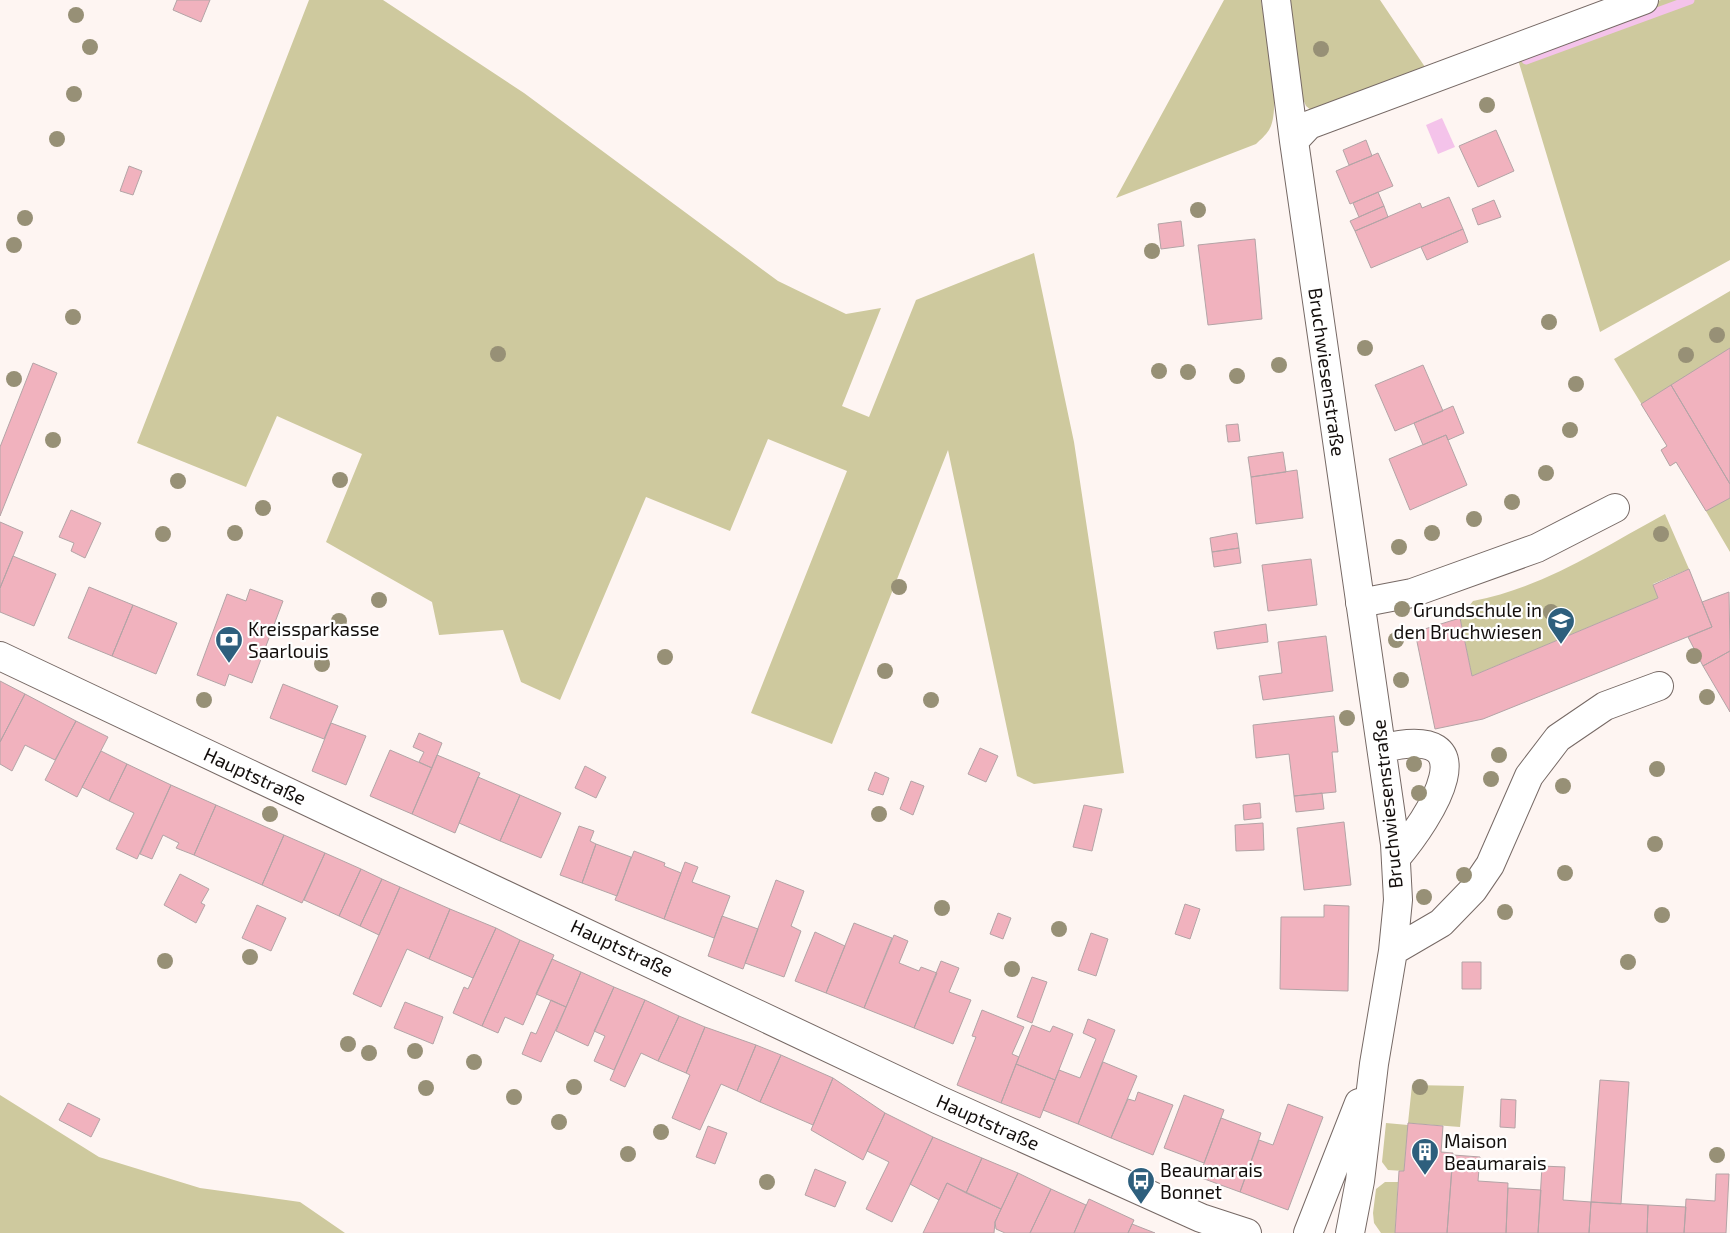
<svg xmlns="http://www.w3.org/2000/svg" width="1730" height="1233" viewBox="0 0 1730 1233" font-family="'Exo 2',sans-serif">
  <rect width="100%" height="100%" fill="#fef5f2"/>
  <path fill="#cec99e" d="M309,0H383L524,93L778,281L846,314L881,308L842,406L869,417L916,300L1034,253L1074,442L1124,773L1034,784L1017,776L948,450L832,744L751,713L847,471L768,439L730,531L646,497L560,700L521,682L503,630L439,635L432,602L326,542L362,454L277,416L246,487L137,443Z
    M1224,0H1261C1265,27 1283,108 1269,130C1266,135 1260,140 1256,144L1116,198Z
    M1287,0H1380L1427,70L1312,111L1306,106L1302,97Z
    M1661,0H1730V260L1600,332L1516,53Z
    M1730,291V552L1677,462L1670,466L1661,450L1667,446L1614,359Z
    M1665,514L1689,569L1653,584L1658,598L1472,676L1460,618L1473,601C1545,587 1600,549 1665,514Z
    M1412,1085L1464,1086L1460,1127L1408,1123Z
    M0,1095L99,1157L200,1188L300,1202L345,1233H0Z
    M1386,1123L1408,1125L1404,1171L1388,1170L1382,1162Z
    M1385,1182H1398L1395,1233H1381L1374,1223L1373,1213L1376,1189Z"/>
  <path fill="#f4c3ea" d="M1442,118L1455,147L1438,154L1426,125Z"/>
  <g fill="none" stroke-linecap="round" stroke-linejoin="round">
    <path stroke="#f4c3ea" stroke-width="9" d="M1526,60L1690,0"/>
  </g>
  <path fill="#f1b2be" stroke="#b3a4a6" d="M177,0H210L201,22L173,10Z
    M1496,130L1514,171L1478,187L1459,146Z
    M1366,140L1372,156L1349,165L1343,150Z
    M1378,153L1393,186L1350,204L1336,171Z
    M129,166L142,171L133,195L120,191Z
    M1378,192L1384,206L1359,217L1353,203Z
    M1449,197L1463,229L1371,268L1355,231L1420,203L1422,208Z
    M1494,200L1501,217L1478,225L1472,209Z
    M1384,206L1388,217L1355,231L1350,221Z
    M1181,221L1184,246L1161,249L1158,224Z
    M1463,229L1468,242L1427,260L1421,247Z
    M1255,239L1262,319L1208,325L1198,245Z
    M1730,348V484L1671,385Z
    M33,363L57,373L0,516V447Z
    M1423,365L1443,411L1395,431L1375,385Z
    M1671,385L1730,484V498L1706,511L1676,462L1670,466L1661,450L1667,446L1641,404Z
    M1453,406L1464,433L1448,440L1446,435L1423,445L1414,423Z
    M1238,424L1240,441L1228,442L1226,425Z
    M1446,435L1467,485L1410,510L1389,459Z
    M1283,452L1286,472L1251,477L1248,457Z
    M1297,470L1303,518L1256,524L1251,477Z
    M71,510L101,523L85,558L71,551L74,543L59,537Z
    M0,522L23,532L0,588Z
    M1237,533L1239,548L1212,552L1210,538Z
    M1239,548L1241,563L1214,567L1212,552Z
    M13,556L56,574L34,626L0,612V588Z
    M1311,559L1317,605L1268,611L1262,565Z
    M1689,569L1712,627L1483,719L1435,729L1415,632L1460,618L1472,676L1658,598L1653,585Z
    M89,587L133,605L112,656L68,638Z
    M250,589L283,601L252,683L229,674L225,686L197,675L227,594L246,601Z
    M1729,592L1730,651L1703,666L1688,637L1712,627L1702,602Z
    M133,605L177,623L156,674L112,656Z
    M1266,624L1268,642L1217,649L1214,632Z
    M1326,636L1333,691L1263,700L1259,676L1282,673L1278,642Z
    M1730,651V712L1703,666Z
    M0,681L25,694L0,742Z
    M283,684L338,706L324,739L270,718Z
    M25,694L76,721L55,760L25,745L12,771L0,764V742Z
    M1334,716L1338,752H1332L1336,792L1294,796L1289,754L1256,758L1253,725Z
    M76,721L108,737L77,797L45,780Z
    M331,723L366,736L346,785L312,771Z
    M419,733L442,743L432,768L419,762L424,752L413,747Z
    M980,748L998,756L986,782L968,774Z
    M390,750L432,768L412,814L370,796Z
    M101,751L127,764L109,801L82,787Z
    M437,755L480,773L455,833L412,814Z
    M127,764L171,785L137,859L116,849L134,813L109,801Z
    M585,766L606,777L596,798L575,788Z
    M875,772L889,778L883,795L868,790Z
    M478,777L520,795L500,841L459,823Z
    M911,781L924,786L913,815L900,809Z
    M171,785L216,805L194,855L176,848L179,843L163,835L152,859L140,854Z
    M1322,793L1324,809L1296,812L1294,796Z
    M520,795L561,813L541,858L500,841Z
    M1260,803L1261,818L1244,820L1243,805Z
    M216,805L284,835L262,885L194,855Z
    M1084,805L1102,809L1092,851L1073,847Z
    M1344,822L1351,885L1304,890L1297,828Z
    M1263,823L1264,850L1236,851L1235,825Z
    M579,826L594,831L590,841L596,844L582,883L560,875Z
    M284,835L325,853L302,903L262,885Z
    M596,844L631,857L617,896L582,883Z
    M634,851L665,863L664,866L681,873L664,919L615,900Z
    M325,853L361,869L339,916L304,900Z
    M685,862L698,867L692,882L730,896L714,938L664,919Z
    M361,869L382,879L360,926L339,916Z
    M180,874L209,889L201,903L205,905L196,923L164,905Z
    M382,879L400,887L379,935L360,926Z
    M776,880L804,891L791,926L801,931L784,977L745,963Z
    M400,887L450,909L429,959L407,949L381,1007L353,994Z
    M1185,904L1200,909L1190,939L1175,934Z
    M257,905L286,918L271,951L242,938Z
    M1324,905L1349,906L1348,991L1280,989L1281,917H1324Z
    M450,909L496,928L473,978L429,959Z
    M998,913L1011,918L1003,939L990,934Z
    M722,916L758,929L743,969L708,956Z
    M854,923L892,938L864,1008L826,993Z
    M496,928L520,940L482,1026L453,1013L464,987L468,989Z
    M815,932L845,946L826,993L795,981Z
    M1091,933L1108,939L1096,976L1078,970Z
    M894,935L908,941L899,963L919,971L921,967L937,973L914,1028L864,1008Z
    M520,940L554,955L523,1025L505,1017L498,1033L482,1026Z
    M552,959L581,972L566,1007L536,994Z
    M941,961L959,968L949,992L971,1000L953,1044L914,1028Z
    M1462,962H1481V989H1462Z
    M581,972L614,987L588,1046L556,1031Z
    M1032,977L1047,982L1032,1023L1017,1017Z
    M614,987L645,1000L614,1070L594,1061L605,1036L594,1031Z
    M551,1000L566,1007L541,1062L522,1054L531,1032L536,1034Z
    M645,1000L679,1016L658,1061L641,1053L625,1087L610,1080Z
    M405,1002L443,1017L433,1044L394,1028Z
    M982,1010L1024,1027L1012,1054L1019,1057L1001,1103L957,1085L976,1037L972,1036Z
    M679,1016L705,1027L686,1073L658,1061Z
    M1088,1019L1115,1030L1078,1124L1043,1110L1059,1070L1080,1078L1096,1039L1083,1033Z
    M1032,1025L1050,1032L1053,1026L1073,1034L1055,1080L1016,1064Z
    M705,1027L756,1045L737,1091L721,1084L700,1130L672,1118L690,1075L686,1073Z
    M756,1045L781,1055L760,1102L737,1091Z
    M781,1055L833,1078L813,1125L760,1102Z
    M1103,1062L1137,1076L1111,1138L1078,1124Z
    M1016,1064L1055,1080L1040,1118L1001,1103Z
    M833,1078L885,1113L863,1160L811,1130Z
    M1600,1080L1629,1082L1621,1204L1591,1202Z
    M1138,1092L1173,1105L1153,1155L1111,1138L1128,1099L1135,1101Z
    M1184,1095L1224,1110L1204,1163L1164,1148Z
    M1501,1099L1516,1100L1515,1128L1500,1127Z
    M68,1103L100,1119L91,1137L59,1120Z
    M1288,1104L1323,1117L1288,1210L1240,1192L1259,1140L1273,1145Z
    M885,1113L933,1137L892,1222L866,1209L889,1162L867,1151Z
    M1221,1118L1261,1133L1240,1192L1199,1177Z
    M1408,1123L1443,1126L1441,1152L1453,1153L1447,1233H1395L1399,1171H1404Z
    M708,1126L727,1133L715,1164L696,1157Z
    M933,1137L982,1158L966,1193L947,1183L939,1200L910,1184Z
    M1453,1155L1480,1157L1478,1181L1508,1183L1506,1233H1447Z
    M982,1158L1018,1173L1001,1209L966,1193Z
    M1542,1166L1565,1167L1563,1200L1591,1202L1589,1233H1538Z
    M815,1169L846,1182L835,1207L805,1195Z
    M1018,1173L1051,1189L1030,1233H1005L996,1229L995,1222Z
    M1716,1174H1729L1726,1233H1684L1686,1199L1715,1201Z
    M947,1183L1001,1209L995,1222L994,1233H923Z
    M1508,1188L1541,1190L1538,1233H1506Z
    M1051,1189L1086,1205L1074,1233H1030Z
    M1089,1199L1134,1220L1128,1233H1074Z
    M1591,1202L1648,1205L1647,1233H1589Z
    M1648,1205L1686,1207L1684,1233H1647Z
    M1132,1224L1155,1233H1128Z"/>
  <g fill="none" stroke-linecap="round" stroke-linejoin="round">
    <defs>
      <path id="minor" d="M1276,0L1294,141L1395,844L1398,900L1393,951L1374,1064L1360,1181L1350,1233
        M1294,141L1309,125L1644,0
        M1360,603L1412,593L1537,548L1615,508
        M0,656L939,1100L1201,1218L1247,1233
        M1383,748C1492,722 1430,818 1396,858
        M1393,951L1441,923L1473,890L1490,865L1529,776L1558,738L1605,706L1659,686
        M1308,1233L1359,1103"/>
    </defs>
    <use href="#minor" stroke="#766965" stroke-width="30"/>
    <use href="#minor" stroke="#fff" stroke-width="28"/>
  </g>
  <g fill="#979076">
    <circle cx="76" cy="15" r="8"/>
    <circle cx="90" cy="47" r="8"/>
    <circle cx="1321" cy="49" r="8"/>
    <circle cx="74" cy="94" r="8"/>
    <circle cx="1487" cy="105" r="8"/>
    <circle cx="57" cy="139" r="8"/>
    <circle cx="1198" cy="210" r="8"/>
    <circle cx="25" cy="218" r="8"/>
    <circle cx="14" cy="245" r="8"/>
    <circle cx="1152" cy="251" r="8"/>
    <circle cx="73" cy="317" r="8"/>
    <circle cx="1549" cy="322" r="8"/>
    <circle cx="1717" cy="335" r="8"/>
    <circle cx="1365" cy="348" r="8"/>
    <circle cx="498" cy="354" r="8"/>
    <circle cx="1686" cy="355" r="8"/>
    <circle cx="1279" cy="365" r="8"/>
    <circle cx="1159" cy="371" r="8"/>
    <circle cx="1188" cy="372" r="8"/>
    <circle cx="1237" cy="376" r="8"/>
    <circle cx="14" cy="379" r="8"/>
    <circle cx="1576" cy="384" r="8"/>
    <circle cx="1570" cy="430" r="8"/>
    <circle cx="53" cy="440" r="8"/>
    <circle cx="1546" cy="473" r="8"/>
    <circle cx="340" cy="480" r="8"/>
    <circle cx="178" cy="481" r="8"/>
    <circle cx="1512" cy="502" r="8"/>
    <circle cx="263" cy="508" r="8"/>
    <circle cx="1474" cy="519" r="8"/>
    <circle cx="235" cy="533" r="8"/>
    <circle cx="1432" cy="533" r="8"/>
    <circle cx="163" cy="534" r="8"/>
    <circle cx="1661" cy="534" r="8"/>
    <circle cx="1399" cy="547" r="8"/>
    <circle cx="899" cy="587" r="8"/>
    <circle cx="379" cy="600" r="8"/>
    <circle cx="1402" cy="609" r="8"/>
    <circle cx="1551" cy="612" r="8"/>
    <circle cx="339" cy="621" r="8"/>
    <circle cx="1396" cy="640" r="8"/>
    <circle cx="1694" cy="656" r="8"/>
    <circle cx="665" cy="657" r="8"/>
    <circle cx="322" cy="664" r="8"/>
    <circle cx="885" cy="671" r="8"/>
    <circle cx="1401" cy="680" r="8"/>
    <circle cx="1707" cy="697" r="8"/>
    <circle cx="204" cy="700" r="8"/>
    <circle cx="931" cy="700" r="8"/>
    <circle cx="1347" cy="718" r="8"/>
    <circle cx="1499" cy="755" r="8"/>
    <circle cx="1414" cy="764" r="8"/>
    <circle cx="1657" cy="769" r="8"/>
    <circle cx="1491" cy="779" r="8"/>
    <circle cx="1563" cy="786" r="8"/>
    <circle cx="1419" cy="793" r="8"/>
    <circle cx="270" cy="814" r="8"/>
    <circle cx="879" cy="814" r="8"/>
    <circle cx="1655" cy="844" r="8"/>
    <circle cx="1565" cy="873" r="8"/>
    <circle cx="1464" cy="875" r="8"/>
    <circle cx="1424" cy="897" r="8"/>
    <circle cx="942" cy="908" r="8"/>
    <circle cx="1505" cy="912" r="8"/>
    <circle cx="1662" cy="915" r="8"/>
    <circle cx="1059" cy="929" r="8"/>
    <circle cx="250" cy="957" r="8"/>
    <circle cx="165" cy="961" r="8"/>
    <circle cx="1628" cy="962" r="8"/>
    <circle cx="1012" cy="969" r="8"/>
    <circle cx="348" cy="1044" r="8"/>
    <circle cx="415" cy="1051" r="8"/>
    <circle cx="369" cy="1053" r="8"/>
    <circle cx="474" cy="1062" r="8"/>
    <circle cx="574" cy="1087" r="8"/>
    <circle cx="1420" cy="1087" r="8"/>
    <circle cx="426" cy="1088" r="8"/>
    <circle cx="514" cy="1097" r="8"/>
    <circle cx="559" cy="1122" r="8"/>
    <circle cx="661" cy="1132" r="8"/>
    <circle cx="628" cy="1154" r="8"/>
    <circle cx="1717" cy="1155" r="8"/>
    <circle cx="767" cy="1182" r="8"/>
  </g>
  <defs>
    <symbol id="school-pin" viewBox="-11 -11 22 30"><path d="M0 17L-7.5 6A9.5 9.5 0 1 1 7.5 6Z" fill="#2e5f7d" stroke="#fff"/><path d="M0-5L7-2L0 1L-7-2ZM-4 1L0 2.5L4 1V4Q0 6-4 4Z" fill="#fff"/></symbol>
    <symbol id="bank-pin" viewBox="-11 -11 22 30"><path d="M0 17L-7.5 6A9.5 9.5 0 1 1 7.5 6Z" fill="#2e5f7d" stroke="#fff"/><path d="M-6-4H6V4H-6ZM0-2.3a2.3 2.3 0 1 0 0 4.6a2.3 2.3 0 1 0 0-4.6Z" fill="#fff"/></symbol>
    <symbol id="building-pin" viewBox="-11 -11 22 30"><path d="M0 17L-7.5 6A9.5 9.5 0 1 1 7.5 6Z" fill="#2e5f7d" stroke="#fff"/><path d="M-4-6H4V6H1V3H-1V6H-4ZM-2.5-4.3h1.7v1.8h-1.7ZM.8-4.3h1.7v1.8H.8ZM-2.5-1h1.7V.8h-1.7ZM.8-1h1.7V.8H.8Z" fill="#fff"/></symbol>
    <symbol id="bus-pin" viewBox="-11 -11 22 30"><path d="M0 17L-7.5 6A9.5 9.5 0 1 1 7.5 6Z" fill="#2e5f7d" stroke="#fff"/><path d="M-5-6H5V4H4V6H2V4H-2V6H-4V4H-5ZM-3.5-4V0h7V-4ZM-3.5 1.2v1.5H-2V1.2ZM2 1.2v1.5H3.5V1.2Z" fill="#fff"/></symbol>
  </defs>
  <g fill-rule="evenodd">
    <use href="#school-pin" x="1545" y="605" width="32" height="43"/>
    <use href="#bank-pin" x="213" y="624" width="32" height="43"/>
    <use href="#building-pin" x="1409" y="1136" width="32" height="43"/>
    <use href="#bus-pin" x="1125" y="1165" width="32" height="43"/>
  </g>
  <g text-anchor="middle" stroke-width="4.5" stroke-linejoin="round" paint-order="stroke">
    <g font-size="19" fill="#130e0c" stroke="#fff">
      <text transform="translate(1327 372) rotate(82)" y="7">Bruchwiesenstraße</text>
      <text transform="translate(255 776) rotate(25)" y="7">Hauptstraße</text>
      <text transform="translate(1387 804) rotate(-96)" y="7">Bruchwiesenstraße</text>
      <text transform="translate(622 948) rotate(25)" y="7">Hauptstraße</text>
      <text transform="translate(988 1122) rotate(24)" y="7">Hauptstraße</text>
    </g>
    <g font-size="19" fill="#130e0c" stroke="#fff" text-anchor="start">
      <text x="1542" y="617" text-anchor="end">Grundschule in<tspan x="1542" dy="22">den Bruchwiesen</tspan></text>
      <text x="248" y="636">Kreissparkasse<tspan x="248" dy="22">Saarlouis</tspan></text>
      <text x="1444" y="1148">Maison<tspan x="1444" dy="22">Beaumarais</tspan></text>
      <text x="1160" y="1177">Beaumarais<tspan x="1160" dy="22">Bonnet</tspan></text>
    </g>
  </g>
</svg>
